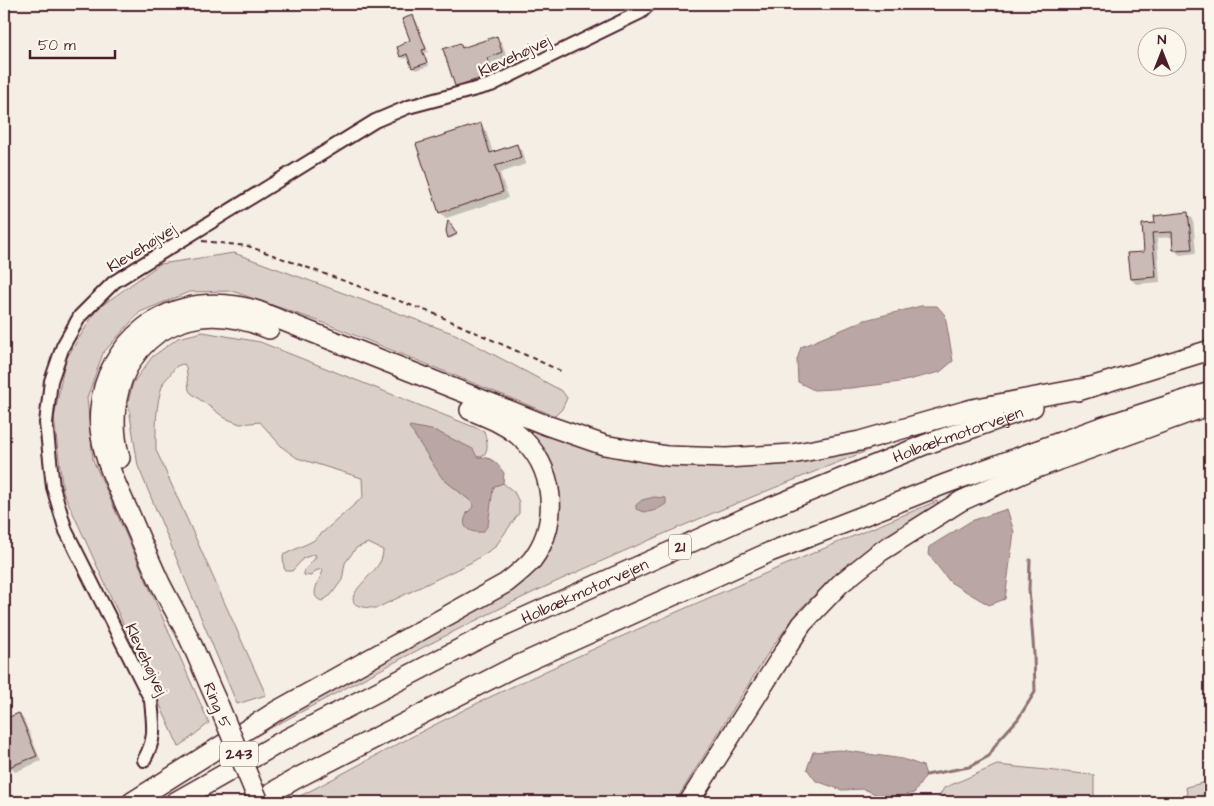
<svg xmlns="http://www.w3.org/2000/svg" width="1214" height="806" viewBox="0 0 1214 806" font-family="'Architects Daughter',sans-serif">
  <rect width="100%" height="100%" fill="#f4eee4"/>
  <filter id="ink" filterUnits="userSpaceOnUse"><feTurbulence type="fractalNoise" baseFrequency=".02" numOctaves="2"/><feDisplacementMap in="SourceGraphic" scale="10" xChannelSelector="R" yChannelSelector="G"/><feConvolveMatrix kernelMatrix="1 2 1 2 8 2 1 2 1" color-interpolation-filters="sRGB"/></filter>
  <g filter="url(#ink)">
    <path fill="#dbd0c9" stroke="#92787a" d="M234,253L455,334L562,391L567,398L562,409L555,416L327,324L232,291L189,292L140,312L103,353L87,398L93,460L209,723L179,747L63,491L54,418L65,361L97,309L160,264Z
      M203,332L260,342L484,431C487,442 490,449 482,457H477L442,478L473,503V507L466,514L493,489L494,486L503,483L514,492L519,502V513L495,547L472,562L377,608C326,608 371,579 380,562C382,558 383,554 383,550L368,543L356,548L345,563L342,580L331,595L322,601C308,597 319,581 323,571L322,569L315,571L311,576L304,575V571L316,557L315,554L304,558L292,571H286L284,568L283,555L313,541L363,497L362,478L297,458L282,447L260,422L240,424L225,418L191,393L189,390L186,367L184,364C176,365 174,368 170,375C168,378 164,380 163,384C155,404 156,429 156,450L266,695L237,704L138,466L128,402L133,383L152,357L178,338Z
      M505,416L676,463L897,439C775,487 653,536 534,592C437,638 343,690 248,740L366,665L488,602L558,512V488L551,464Z
      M937,501L939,505L907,523L839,571L801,608L770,650L675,802H289C356,767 422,730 490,697C638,627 786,564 937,501Z
      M997,765L1094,775V802H936L944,788Z
      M1207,782L1210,783V802H1188L1186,787Z"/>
    <path fill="#baa7a5" stroke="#8d7174" d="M921,306H937L945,315L953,361L940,372L900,382L851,388L814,390L798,382L797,360L801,347L865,320Z
      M410,426L436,431L473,449L477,457C492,457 495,461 504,473L503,483L495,486L493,489L488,525L483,532C462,534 459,520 473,507V503L442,478L409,427Z
      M654,497L666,498V504C655,511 648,515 636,509V505L642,500Z
      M1007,509L1014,532L1005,599L989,605L950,582L928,554L929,547L971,521Z
      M840,750L903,759L923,766L926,775L914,793L887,799L864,789L842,790L816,781L807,769L813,752Z"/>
    <path fill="#0003" d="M413,17L416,20L428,52L424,53L429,66L416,70L413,67L410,57L404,59L401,56L412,41Z
      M497,38L502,43L507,57L491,63L497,80L461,90L456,85L460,44L465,49Z
      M480,125L486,131L493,153L516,146L523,152L526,164L500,173L508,198L446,218L440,212Z
      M1188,214L1193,219L1196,253L1180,255L1174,250L1173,237L1157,238L1160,282L1136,284L1131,279L1145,253L1143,225L1156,224Z
      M449,223L457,235L450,239L447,231Z
      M19,714L24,720L41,761L15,772L10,766L4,750V721Z"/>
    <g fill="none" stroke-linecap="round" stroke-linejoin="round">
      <path stroke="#8d7174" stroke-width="3" d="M926,775L969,767L989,756L998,741L1018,719L1035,692L1034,654L1029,589L1030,560"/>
    </g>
    <path fill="#cabbb6" stroke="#4a1f2b" d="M413,15L426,49L422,50L427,63L412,68L407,54L400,57L397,47L410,40L402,19Z
      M497,36L502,52L487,58L493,75L455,86L443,49L460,43L462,48Z
      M481,123L490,153L517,144L521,158L495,166L503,192L439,213L416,144Z
      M1188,212L1192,249L1173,250L1172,232L1152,233L1156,277L1130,279L1127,253L1144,252L1142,224L1155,223L1154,216Z
      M448,220L457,234L448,238L446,231Z
      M19,713L37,756L9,767L4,754V719Z"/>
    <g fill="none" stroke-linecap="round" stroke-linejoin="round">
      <defs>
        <path id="minor" d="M144,760C157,737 153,725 151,700L66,531L53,487L46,423L51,381L63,346L80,316L114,282L375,121L408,107L491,85L641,12L649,4"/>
        <g id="highway">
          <path d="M1078,391L1210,350"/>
          <path d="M120,458C103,395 130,328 201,317C224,314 248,320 269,329"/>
          <path d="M219,706C208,683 199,659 188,636C179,618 169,601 160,583C150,561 140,539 131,517C116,484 96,446 100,409C102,377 120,347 144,328C178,302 219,299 258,311L546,425L604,445L667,456L726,458L792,454L860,441L972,409L1090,387"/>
          <path d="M132,802L278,710L506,583C515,576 524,569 532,560C561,522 555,465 518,435C503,423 487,417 470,410"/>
          <path id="s1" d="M175,802L279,743L492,632L754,514L924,445L1033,407"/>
          <path d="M255,802L299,777L510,669L770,552L945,484L1101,427L1210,392"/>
          <path d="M689,802L802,624L840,584L880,552L961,501L1026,472L1210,405"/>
        </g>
      </defs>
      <use href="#minor" stroke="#4a1f2b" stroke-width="16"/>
      <use href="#highway" stroke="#4a1f2b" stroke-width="22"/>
      <path stroke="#4a1f2b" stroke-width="2" stroke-dasharray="5 4" stroke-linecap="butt" d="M202,241L248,246L435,314L563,372"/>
      <use href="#minor" stroke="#fbf7ec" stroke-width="12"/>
      <use href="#highway" stroke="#fbf7ec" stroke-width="19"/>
      <defs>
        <path id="highway-bridge" d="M219,706L259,802"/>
      </defs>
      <use href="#highway-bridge" stroke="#4a1f2b" stroke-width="22" stroke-linecap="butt"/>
      <use href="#highway-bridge" stroke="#fbf7ec" stroke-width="19"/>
    </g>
  </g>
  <g text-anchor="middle" stroke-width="4.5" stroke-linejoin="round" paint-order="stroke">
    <g fill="#fbf7ec" stroke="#7f6065" stroke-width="1">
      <rect x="669" y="534.5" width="22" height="25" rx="4"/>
      <rect x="220" y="741.5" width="38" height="25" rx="4"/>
    </g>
    <g font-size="15" font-weight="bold" fill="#4a1f2b">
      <text x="680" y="552">21</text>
      <text x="239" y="759">243</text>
    </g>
    <g font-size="16" fill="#4a1f2b" stroke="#fbf7ec">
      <text transform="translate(514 55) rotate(-25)" y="6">Klevehøjvej</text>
      <text transform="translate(141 247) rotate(-32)" y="6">Klevehøjvej</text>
      <text dy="6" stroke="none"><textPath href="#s1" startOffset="866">Holbækmotorvejen</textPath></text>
      <text dy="6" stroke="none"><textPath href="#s1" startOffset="461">Holbækmotorvejen</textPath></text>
      <text transform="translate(147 659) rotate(65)" y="6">Klevehøjvej</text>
      <text transform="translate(218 705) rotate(67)" y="6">Ring 5</text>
    </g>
  </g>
  <rect width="1214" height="806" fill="none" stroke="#fbf7ec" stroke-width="20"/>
  <rect x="10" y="10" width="1194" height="786" fill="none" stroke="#4a1f2b" stroke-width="2" filter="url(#ink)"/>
  <g transform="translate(1162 52)"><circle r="24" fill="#fbf7ec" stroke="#b4a19f"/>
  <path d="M0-4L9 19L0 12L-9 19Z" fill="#4a1f2b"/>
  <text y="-8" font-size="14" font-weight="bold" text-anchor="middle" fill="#4a1f2b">N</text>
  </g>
  <path d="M30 50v8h85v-8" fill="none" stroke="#4a1f2b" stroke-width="2.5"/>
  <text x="38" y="50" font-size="15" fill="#4a1f2b" stroke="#fbf7ec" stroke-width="4" paint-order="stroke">50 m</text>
</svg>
